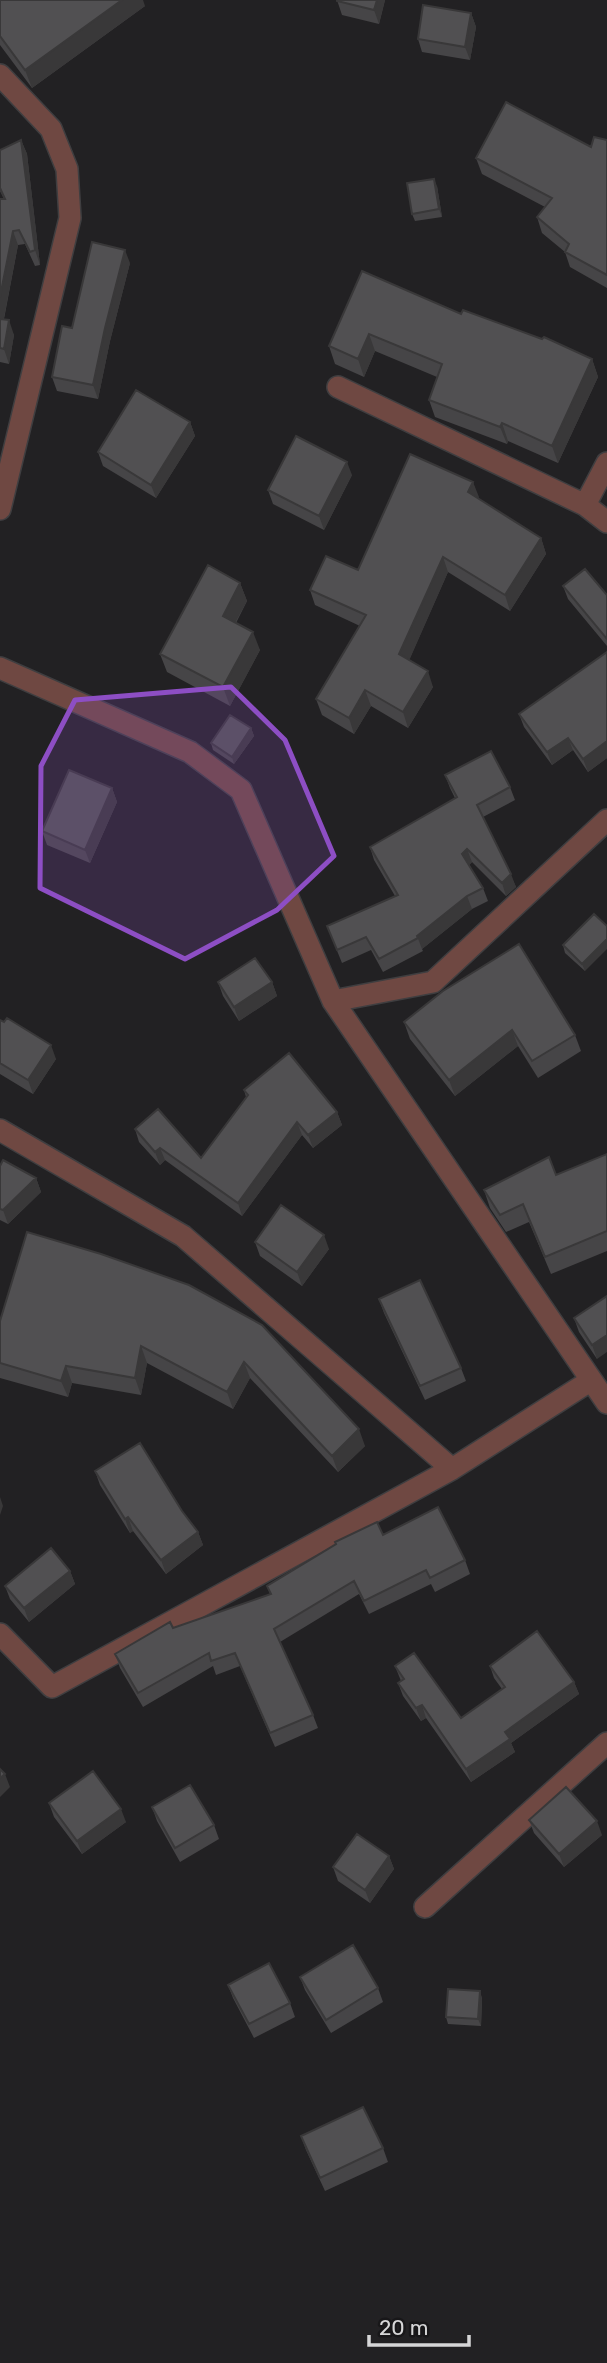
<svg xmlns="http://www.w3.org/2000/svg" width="607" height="2363" viewBox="0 0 607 2363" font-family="Rubik,sans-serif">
  <rect width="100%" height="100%" fill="#222123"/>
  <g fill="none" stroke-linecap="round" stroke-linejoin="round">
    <defs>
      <path id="minor" d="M0,75L51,129L67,169L70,218L0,509
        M338,387L585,505L607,522
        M585,505L607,463
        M0,668L190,752L241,790L333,1001L607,1403
        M333,1001L433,982L607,820
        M0,1130L183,1236L452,1469
        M0,1634L52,1687L452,1469L590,1381
        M425,1907L607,1743"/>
    </defs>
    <use href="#minor" stroke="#3f3e40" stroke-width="24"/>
    <use href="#minor" stroke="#6f4842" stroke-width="21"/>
  </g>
  <path fill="#464547" d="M0,0L145,6L32,88L0,45Z
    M337,0H385L379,24L342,15Z
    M471,13L476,27L470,60L422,52L418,39Z
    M21,140L27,154L40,265L35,266L25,244L18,245L4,319L14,335L9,364L0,362V199H4L0,191V150Z
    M607,140V288L570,267L565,252L542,233L537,217L545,207L482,174L476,158L591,147Z
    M437,186L442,217L415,221L412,214Z
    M130,263L110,341L98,399L57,391L52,377L72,328Z
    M362,271L461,314L592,359L598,377L558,463L508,441L507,444L435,417L429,400L437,377L375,351L364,377L335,364L329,346Z
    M190,422L195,436L156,498L103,466L98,452Z
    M352,475L324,530L273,504L268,490Z
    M473,482L478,499L541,538L546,554L510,611L448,572L409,660L433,687L408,728L371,706L354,734L322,715L316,699L360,626L315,605L310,590L358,570Z
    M240,583L247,601L236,623L260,650L230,706L167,672L160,654Z
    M563,586L607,595V646L568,599Z
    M607,652V758L588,772L573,750L552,765L524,727L519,714Z
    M251,728L254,736L234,764L213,750L211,743Z
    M445,775L510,787L515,800L483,817L516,887L506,896L472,862L469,865L483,888L488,901L472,909L422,949L423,951L383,972L371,950L342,963L327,926L395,896L374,860L370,847L455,798L450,788Z
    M112,788L117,802L90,863L47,845L42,831Z
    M594,914L585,971L565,953L563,945Z
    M218,982H272L277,996L239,1021L223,996Z
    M0,1020L56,1059L33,1094L0,1074Z
    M404,1022L575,1035L581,1051L538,1078L518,1046L455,1096L410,1039Z
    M244,1090L337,1112L342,1125L313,1148L302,1135L242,1216L165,1160L160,1165L139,1142L135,1129L201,1158L246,1097Z
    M607,1154V1251L551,1274L529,1222L506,1232L490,1208L484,1190L556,1175Z
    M0,1166L36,1178L41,1192L8,1224L0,1220Z
    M255,1242L329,1249L302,1286L260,1256Z
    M101,1254L365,1446L338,1472L250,1378L233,1409L147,1363L141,1395L72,1383L68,1397L0,1378V1321Z
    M607,1296L597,1359L579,1332L574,1318Z
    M379,1299L461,1368L466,1381L425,1400L384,1313Z
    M95,1471L182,1511L198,1532L203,1545L166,1574L133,1531L130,1533L100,1485Z
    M383,1535L465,1560L470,1574L435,1592L431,1584L369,1614L359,1594L280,1642L313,1715L318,1728L275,1747L240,1666L216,1675L213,1666L143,1707L120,1668L115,1654L173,1628L270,1594L267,1586Z
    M70,1571L75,1584L29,1622L10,1599L5,1586Z
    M395,1666L461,1718L502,1689L494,1678L490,1666L574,1682L579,1694L511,1743L515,1752L471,1782L426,1718L421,1721L403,1696L398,1683L401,1681Z
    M49,1803L126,1822L82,1854L54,1817Z
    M152,1807L214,1825L219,1839L180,1862L157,1821Z
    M529,1820L602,1835L564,1867L534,1833Z
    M389,1856L394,1869L370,1903L338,1881L333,1867Z
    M300,1977L378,1988L383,2002L331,2033L305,1990Z
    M228,1985L290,2003L295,2017L254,2038L233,1998Z
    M480,1991L482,1999L481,2026L448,2024L446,2017Z
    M301,2136L383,2148L388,2162L325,2191L306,2150Z"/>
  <path fill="#393839" d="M122,0H143L145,6L32,88L25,70Z
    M377,0H385L379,24L374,10Z
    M471,13L476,27L470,60L465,47Z
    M21,140L27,154L40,265L35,250Z
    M434,179L437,186L442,217L439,209Z
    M13,231L18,245L1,333L0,330V297Z
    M125,250L130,263L110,341L98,399L93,385L105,328Z
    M9,320L14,335L9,364L4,349Z
    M369,334L375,351L364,377L358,359Z
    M592,359L598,377L558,463L552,446Z
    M190,422L195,436L156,498L151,485Z
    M502,423L508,441L507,444L500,427Z
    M347,462L352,475L324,530L319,516Z
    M473,482L479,497L474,508L468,492Z
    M541,538L546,554L510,611L505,595Z
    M443,557L448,572L405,670L399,654Z
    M240,583L247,601L229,634L223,616Z
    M253,632L260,650L230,706L223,687Z
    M428,671L433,687L408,728L403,712Z
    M365,690L371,706L354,734L349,718Z
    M251,728L254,736L234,764L232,757Z
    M568,738L573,750L552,765L547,752Z
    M607,741V758L588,772L583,759Z
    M112,788L117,802L90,863L85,850Z
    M467,849L472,862L467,867L462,854Z
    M511,874L516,887L506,896L502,883Z
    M467,896L472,909L422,949L417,936Z
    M607,939V949L585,971L582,964Z
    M272,982L277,996L239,1021L234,1007Z
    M512,1030L518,1046L455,1096L449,1080Z
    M51,1045L56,1059L33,1094L28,1080Z
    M337,1112L342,1125L313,1148L308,1135Z
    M297,1122L302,1135L242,1216L238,1203Z
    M160,1148L165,1160L160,1165L155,1152Z
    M36,1178L41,1192L8,1224L3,1210Z
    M324,1235L329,1249L302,1286L297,1272Z
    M607,1335V1352L597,1359L592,1345Z
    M141,1346L147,1363L141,1395L135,1378Z
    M244,1362L250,1378L233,1409L227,1392Z
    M66,1366L72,1383L68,1397L61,1381Z
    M359,1429L365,1446L338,1472L332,1456Z
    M0,1497L3,1506L0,1515Z
    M128,1517L133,1531L130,1533L125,1519Z
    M198,1532L203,1545L166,1574L161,1560Z
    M70,1571L75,1584L29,1622L24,1608Z
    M574,1682L579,1694L511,1743L515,1752L471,1782L466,1769L505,1732Z
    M422,1705L426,1718L421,1721L416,1708Z
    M5,1774L10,1787L0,1797V1778Z
    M121,1809L126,1822L82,1854L77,1841Z
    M597,1821L602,1835L564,1867L559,1854Z
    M389,1856L394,1869L370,1903L365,1890Z
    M480,1991L482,1999L481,2026L478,2019Z"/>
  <path fill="#515052" stroke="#393839" stroke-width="2" d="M0,0H122L25,70L0,36Z
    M337,0H377L374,10L337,1Z
    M423,5L471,13L465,47L418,39Z
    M506,102L591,147L594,137L607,140V275L565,252L569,244L537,217L552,198L476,158Z
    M21,140L35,250L30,252L19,230L13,231L0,297V199H5L0,188V150Z
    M434,179L439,209L412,214L407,183Z
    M92,242L125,250L105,328L93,385L52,377L62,326L72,328Z
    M362,271L461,314L463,310L542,339L544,337L592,359L552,446L502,423L500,427L429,400L442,364L369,334L358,359L329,346Z
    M0,319L9,320L4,349L0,348Z
    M136,390L190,422L151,485L98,452Z
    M296,436L347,462L319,516L268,490Z
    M410,454L473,482L468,492L541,538L505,595L443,557L399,654L428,671L403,712L365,690L349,718L316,699L366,615L310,590L326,556L358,570Z
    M208,565L240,583L223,616L253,632L223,687L160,654Z
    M585,569L607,595V639L563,586Z
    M607,652V741L583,759L568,738L547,752L519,714Z
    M230,715L251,728L232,757L211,743Z
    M491,751L510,787L477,805L511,874L502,883L467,849L462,854L483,888L467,896L417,936L418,938L379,959L366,937L337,950L327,926L398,895L370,847L457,797L445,775Z
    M69,770L112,788L85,850L42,831Z
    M594,914L607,926V939L582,964L563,945Z
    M519,944L575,1035L532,1061L512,1030L449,1080L404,1022L443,991Z
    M255,958L272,982L234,1007L218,982Z
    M7,1018L51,1045L28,1080L0,1063V1020L4,1022Z
    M289,1053L337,1112L308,1135L297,1122L238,1203L160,1148L155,1152L135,1129L158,1109L201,1158L248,1095L244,1090Z
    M607,1154V1231L545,1257L523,1204L500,1215L484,1190L549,1157L556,1175Z
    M3,1160L36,1178L3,1210L0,1209V1166Z
    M281,1205L324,1235L297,1272L255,1242Z
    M27,1232L101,1254L189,1285L262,1325L359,1429L332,1456L244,1362L227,1392L141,1346L135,1378L66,1366L61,1381L0,1363V1321Z
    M420,1280L461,1368L420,1386L379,1299Z
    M607,1296V1335L592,1345L574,1318Z
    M140,1443L182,1511L198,1532L161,1560L128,1517L125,1519L95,1471Z
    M438,1507L465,1560L430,1578L426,1570L364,1601L354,1581L274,1629L313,1715L270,1733L235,1653L211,1661L209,1653L138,1693L115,1654L170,1622L173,1628L271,1594L267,1586L336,1544L335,1542L377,1522L383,1535Z
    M51,1548L70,1571L24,1608L5,1586Z
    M537,1631L574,1682L505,1732L510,1739L466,1769L422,1705L416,1708L398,1683L404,1679L395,1666L414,1653L461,1718L505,1687L490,1666Z
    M0,1769L5,1774L0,1778Z
    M93,1771L121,1809L77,1841L49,1803Z
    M190,1785L214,1825L175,1848L152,1807Z
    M566,1787L597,1821L559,1854L529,1820Z
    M357,1834L389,1856L365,1890L333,1867Z
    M353,1945L378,1988L326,2020L300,1977Z
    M269,1963L290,2003L249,2024L228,1985Z
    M448,1989L480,1991L478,2019L446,2017Z
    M363,2107L383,2148L320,2178L301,2136Z"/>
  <path fill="#8d4ec4" fill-opacity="0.2" stroke="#8d4ec4" stroke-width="5" stroke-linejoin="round" d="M231,687L285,740L334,856L277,910L185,959L40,888L41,766L75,700Z"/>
  <path d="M369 2335v10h100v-10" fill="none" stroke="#d6d6d7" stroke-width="3.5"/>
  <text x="379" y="2335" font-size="21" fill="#d6d6d7" stroke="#181719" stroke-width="5" paint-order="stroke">20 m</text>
</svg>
